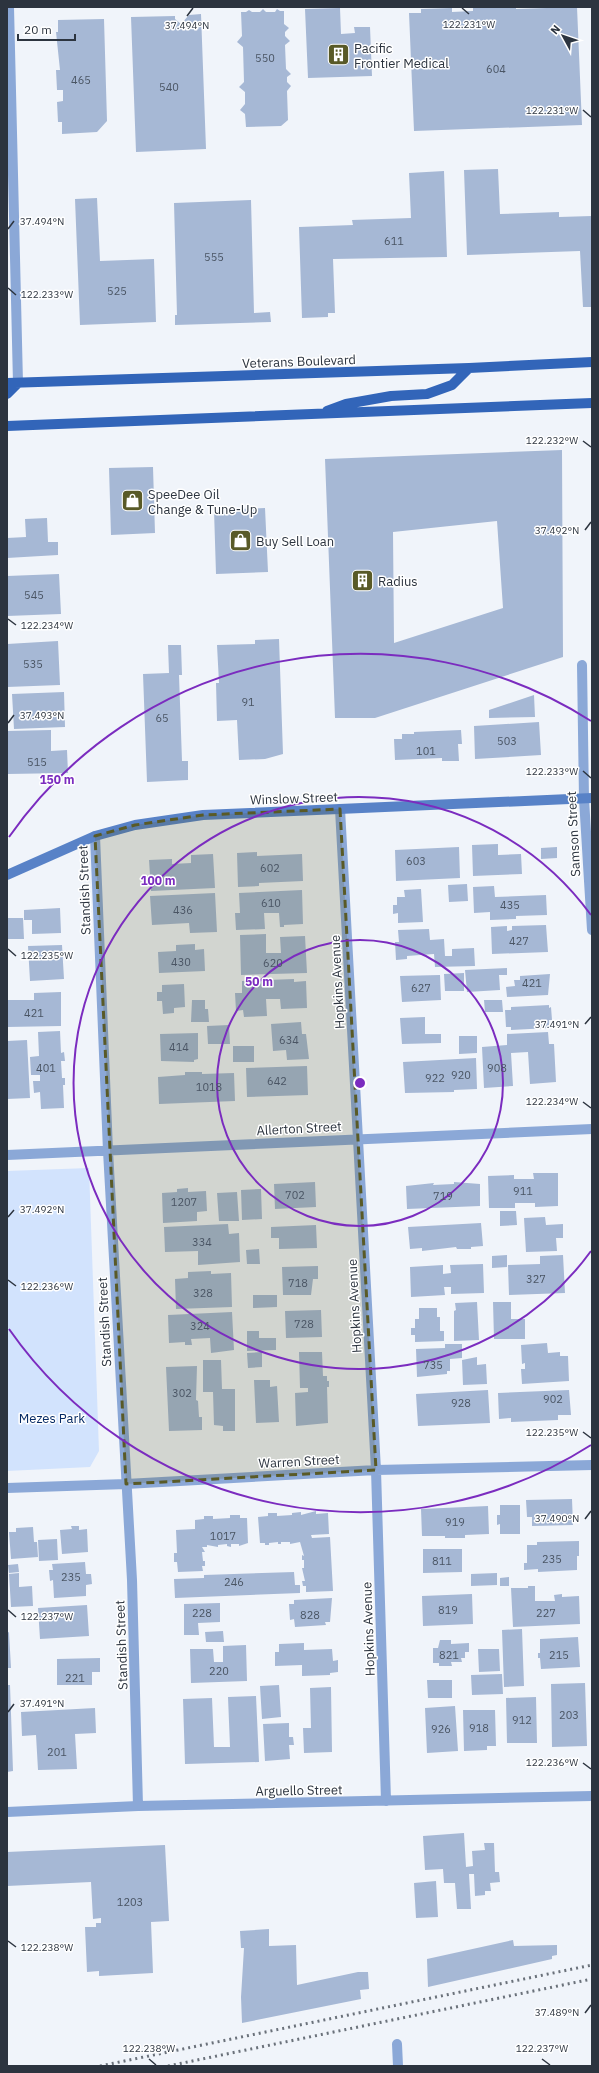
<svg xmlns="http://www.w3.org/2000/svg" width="599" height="2073" viewBox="0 0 599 2073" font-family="'IBM Plex Sans',sans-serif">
  <rect width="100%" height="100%" fill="#f0f4fa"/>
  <path fill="#d2e3fd" d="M89,1168L99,1451L90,1467L7,1471V1171Z"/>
  <path fill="#a6b8d5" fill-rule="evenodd" d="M473,7H516V9L577,7L582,125L414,131L409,13H421V9L452,8V12L473,11Z
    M340,8L341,34L355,33L354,27H370L372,76L308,78L305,9Z
    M263,9L266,12H275L277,9L280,11H284V24L289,28L285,32V36L290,41L285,45L286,69L291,74L287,77V82L291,86L287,91L288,120L281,126L246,127L245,114L240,110L245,104V92L239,87L244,82L243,47L237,42L242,36L241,12H246L249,10L252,12H260Z
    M201,14L206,149L136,152L131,17L175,16V19L181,24L189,15Z
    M104,19L107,121L97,132L62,134V122H58L57,102L63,101V90H57L56,70H60L56,32H58V20Z
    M498,169L500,214L559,212V217L592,216V307H583L580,251L467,255L464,170Z
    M444,171L447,257L333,259L335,313H328V317L302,318L299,227L353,225L352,220L411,218L409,173Z
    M97,198L100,261L154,259L156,322L80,325L75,199Z
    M251,200L254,313L270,312L271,322L175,325V315H177L174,203Z
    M562,450L563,657L375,718H335L325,459ZM497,521L503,608L394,643L393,532Z
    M153,467L155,533L111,535L109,468Z
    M265,508L268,572L216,574L214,510Z
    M47,518L48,542H58V555L7,558V538L26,537L25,519Z
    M59,574L61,614L7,616V576Z
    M279,639L283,754L265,759L239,760L237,720L217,721L216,683H219L217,645L255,644V640Z
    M58,641L60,685L7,687V644Z
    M168,645H181L182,675H179L182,761H188V780L147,782L143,674L169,673Z
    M64,692L65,727L14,729L12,694Z
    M534,695L535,717L489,718V710Z
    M539,722L541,755L475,759L474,726Z
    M51,730V751L67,750L68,773L7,774V731Z
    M461,730L462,744H458L459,761H442V758L395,760L394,739H402V734H414V732Z
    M498,844V855L521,854L522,874L473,876L472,845Z
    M459,847L460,878L396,881L395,850Z
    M557,847V858L541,859V848Z
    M257,852V856L302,854L303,881L259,883V886L238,887L237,853Z
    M213,854L215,888L151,891L149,860L172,859V864L191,863V855Z
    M467,884L468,901L449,902L448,885Z
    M494,886L495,897L546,895L547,915L516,916V919L490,920V912L474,913L473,887Z
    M421,889L423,922L398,923V913L393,914V905H397V897H405L404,890Z
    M302,890L303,924L284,925V927H280L279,913H264L265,929L236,930L235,913H240L239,893Z
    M215,893L217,932L190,933L189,923L152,925L150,896Z
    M60,908L61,933L32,934V920H24V910Z
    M7,918H23L24,939H7Z
    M546,925L548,952L492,954L491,927L507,926V931L512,930V926Z
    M429,929L430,940L444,939L445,956H452V949L474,948L475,966L435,967L434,954L407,956V959L396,960L395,942H399L398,930Z
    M266,934V953H281L280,937L305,936L307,973L241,975L240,935Z
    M195,944V950L204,949L205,971L159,973L158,952L176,951V945Z
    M62,945L64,979L30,981L28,946Z
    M507,968V975H499L500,990L467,992L465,970Z
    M464,973V991H445L444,974Z
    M550,974L548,995L507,997L506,987L515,986L514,980H520V976Z
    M440,975L441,1000L402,1002L400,976Z
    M294,979V982L306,981L307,1008L281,1009L280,999H266L267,1016L244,1017L243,1010L236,1011L235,993H242V981Z
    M184,984L185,1007L174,1008V1013L163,1014L162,1001H157V992H162V985Z
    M61,992V1026L7,1027V1000H34V993Z
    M192,1000H205V1009H208L209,1022H191Z
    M484,1000H502L503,1012H485Z
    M549,1005V1008L551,1007L552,1020H549V1028L511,1030V1027H506L505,1010H511V1007Z
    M425,1017V1034H441V1043L402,1044L400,1018Z
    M301,1022L302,1034H306L309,1059L287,1060L286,1050L273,1051L271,1024Z
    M229,1025L230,1044H208L207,1026Z
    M60,1031L61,1053L64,1052L65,1061H61L62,1078H65V1085H63L64,1108L41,1109L40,1092L34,1093L33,1081H40V1075H31L30,1057L39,1056L38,1032Z
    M548,1032L549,1044H554L556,1082L530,1084L528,1052L511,1053L513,1086L484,1088L482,1047L507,1045V1034Z
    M198,1033V1059L194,1060V1062L161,1061L160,1034Z
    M459,1036H477V1053L459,1054Z
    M27,1040L30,1098L7,1099V1041Z
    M233,1046H254V1062H233Z
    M476,1058L477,1089L454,1090V1092L405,1093L403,1062Z
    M307,1066L308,1095L247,1097L246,1068Z
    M185,1072H202V1074L234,1073L235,1101L159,1104L158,1077L185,1075Z
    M533,1173H558V1206L535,1207V1203H515V1208H489L488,1176L514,1175V1179H534Z
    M315,1182L316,1207L275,1209L274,1184Z
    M454,1182L480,1184V1206L407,1209L406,1186L434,1183L433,1185L454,1184Z
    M188,1188V1192L206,1191L207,1211L197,1212V1221L163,1223L162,1193L177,1192V1189Z
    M261,1189L262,1219L242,1220L241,1190Z
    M237,1192L239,1221H219L217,1193Z
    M500,1211H516L517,1225L500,1226Z
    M545,1217L546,1225L563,1224V1238H556L557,1251L526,1252L524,1218Z
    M481,1223L483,1246L471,1247V1249H457L456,1247L422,1251V1248L410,1249L408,1227Z
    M228,1224L229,1234L239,1233L240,1262L198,1265V1251L165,1252L164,1227Z
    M316,1225L317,1248L279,1249V1238H271V1227Z
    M259,1249L260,1264H247L246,1250Z
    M507,1255V1267L492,1268V1256Z
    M563,1255L565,1293L509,1295L508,1265L540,1264V1256Z
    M483,1264L484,1293L451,1294V1287H444L445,1295L411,1297L410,1267L443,1265V1274L451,1273L450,1265Z
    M318,1266V1279H313L311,1295H283L282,1267Z
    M211,1271V1274L231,1273L232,1307L176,1309L175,1279L188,1278V1272Z
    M253,1295H277V1307L253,1308Z
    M477,1302L479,1340L454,1341V1311L456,1310L455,1303Z
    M493,1302H511V1319H525V1339H494Z
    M419,1308H437V1317H440V1331H444V1341L415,1342V1335H411V1328H415V1319H419Z
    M321,1310L322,1337L286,1338L285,1311Z
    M232,1312L234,1350L211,1353L210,1338L191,1339L192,1345H185V1342L169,1343L168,1315Z
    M247,1331H259V1338H276V1350L247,1351Z
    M547,1343L548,1353L560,1352V1356H568L569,1381L522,1384L521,1369H525V1363L522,1364L521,1345Z
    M445,1344H462V1358L450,1359V1371H447V1374L417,1377L416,1349L445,1348Z
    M262,1352V1367L248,1368L247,1353Z
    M299,1352H322L323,1376H327V1381H329V1387H327L328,1423L296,1426L295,1393L308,1392V1388H300Z
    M477,1357V1365L486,1364L487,1384L463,1385L462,1360Z
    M203,1360H221L222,1389H235V1431H223V1426L214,1425L213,1392H203Z
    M197,1366L196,1400L198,1401L199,1417H202V1430L169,1431L166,1367Z
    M254,1380H270V1387L277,1386L279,1422L256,1423Z
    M488,1390L490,1423L418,1426L416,1394Z
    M569,1390L571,1415H558V1420L511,1422V1418L499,1419L498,1393Z
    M572,1499L573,1525L532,1526V1517H527L526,1500Z
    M500,1505H520V1534H500V1524L497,1525V1515H500Z
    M488,1506L489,1534L465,1535V1538H445V1536H422L421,1509Z
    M316,1511V1514L328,1513L329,1534L311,1535L312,1538L330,1537L333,1591L306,1592V1586H303L302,1581H305L302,1568H304V1560H302V1555L304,1556L300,1542L290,1544V1542H281V1544H278V1542L269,1543V1545H265V1543H260L258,1517L268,1516V1513H277V1516L292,1515V1513L301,1512V1515Z
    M230,1515H240V1518H247L248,1543L239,1546V1544H231V1547L227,1546V1544L218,1545V1547L207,1545V1547H202L205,1552H202L203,1561H205V1566H202L203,1571L178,1572L177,1562H174V1553H177L176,1530L195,1529V1520L204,1519V1516H213V1519L230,1518Z
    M71,1526H79V1530L87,1529L88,1552L62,1554L60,1530L72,1529Z
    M33,1527L34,1542H37L38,1557L11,1559L9,1532H16V1528Z
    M57,1539L58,1560L39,1561L38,1540Z
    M579,1541V1556H577V1570L538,1572V1569L524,1570V1563H527V1545H537V1542Z
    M423,1549H462V1572L423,1573Z
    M85,1562L86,1574H91L92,1584L86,1585V1596L54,1598L53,1580L50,1581L49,1570H53L52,1564Z
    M18,1564L19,1572L9,1573L8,1565Z
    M294,1572L295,1585H300V1593L175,1598L174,1579L204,1578V1575Z
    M19,1573V1587L32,1586L33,1606L11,1607L9,1574Z
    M497,1573V1585L471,1586V1574Z
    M509,1577V1586H500V1578Z
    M528,1586H535V1601H555L554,1595L562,1594V1597L579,1596L580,1624L513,1627L511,1588H528Z
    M472,1594L473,1624L423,1626L422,1596Z
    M332,1598L330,1622H325L326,1625L295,1627L294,1619L290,1620L289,1604H294V1600Z
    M220,1603V1622L198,1623L199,1635H184V1604Z
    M87,1605L89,1636L40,1639L38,1608Z
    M522,1629L524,1686L504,1687L502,1630Z
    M223,1631L224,1642H206L205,1632Z
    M9,1632L11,1668H7V1633Z
    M578,1637L580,1667L541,1669L540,1658H538V1653H540V1639Z
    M440,1640H451V1644L469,1643V1652H465V1658H461L462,1662H451L452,1666H439V1663H433V1648H438Z
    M304,1643V1650L332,1649L333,1661L338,1660V1672L330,1673V1675L302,1676V1665L275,1666V1652H279V1644Z
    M246,1645L247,1681L191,1683L190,1649H213L214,1662H223V1646Z
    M478,1649H499L500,1671L479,1672Z
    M100,1658V1672H92V1685H57V1659Z
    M502,1674L503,1694L472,1695L471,1675Z
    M427,1680H452V1698H428Z
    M585,1683L587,1746L552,1747L551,1684Z
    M7,1685H10L13,1771L7,1772Z
    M279,1685L281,1717L262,1719L260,1686Z
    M331,1687L332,1752L304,1753L303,1728H311L310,1688Z
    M256,1696L259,1762L185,1764L183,1699L212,1698L214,1747H230L228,1697Z
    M536,1697L537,1743H507L506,1698Z
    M455,1706L458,1751L427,1753L425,1708Z
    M95,1708L96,1733L75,1734L77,1769L38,1770L36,1735L22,1736L21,1712Z
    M463,1710H495L496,1746H487V1750L464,1751Z
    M289,1723V1737H293L294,1745H289L290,1759L265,1761L263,1724Z
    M464,1833L466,1867L473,1866L472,1851L485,1850L484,1843H494L495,1872H499L500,1882L490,1883L491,1891H485V1895L475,1896L474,1874H469L471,1909H457L455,1883H444L443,1869L425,1870L423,1836Z
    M165,1845L169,1921L151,1922L153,1973L99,1976V1971L87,1972L85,1927H96V1923H101V1918L93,1919L91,1882L7,1886V1852Z
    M436,1881L438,1917L416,1918L414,1883Z
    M269,1929V1946L296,1945L297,1985L358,1972H368L369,1989L360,1990L361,1999L242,2023L241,1997L244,1948H241L240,1931Z
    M513,1940L514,1946L557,1945V1955L552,1956V1959L428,1987L427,1959Z"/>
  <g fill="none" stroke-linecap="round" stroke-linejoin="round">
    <path stroke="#8ba8d7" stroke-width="10" d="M9,7L18,383
      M582,665L584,799L592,930
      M340,809L376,1470L386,1801
      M95,836L108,1151L132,1580L138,1806
      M7,1155L592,1129
      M7,1488L126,1484L376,1470L592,1465
      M7,1812L138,1806L592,1796
      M397,2044L398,2066"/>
    <path stroke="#5882c7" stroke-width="10" d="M7,875L95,836L135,825L203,815L592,798"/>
    <path stroke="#3265b9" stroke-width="10" d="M7,383L469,368L592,362
      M7,394L18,383
      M327,411L346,404L391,396L427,394L452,385L469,368
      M7,426L592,403"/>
    <path stroke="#6a717a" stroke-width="3" stroke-dasharray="2 4" stroke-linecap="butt" d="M100,2066L592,1965
      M168,2066L592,1979"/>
  </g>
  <path fill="#595a27" fill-opacity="0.2" stroke="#595a27" stroke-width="3" stroke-dasharray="8 5" stroke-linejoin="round" d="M340,809L376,1470L126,1484L95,836L135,825L203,815Z"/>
  <path fill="none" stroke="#2c343f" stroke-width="1.5" d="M462,8L469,14M187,16L193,8M583,110L591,117M8,229L14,221M8,288L16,295M583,441L591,447M585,530L591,522M8,619L16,625M8,723L14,715M583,771L591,778M8,949L16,956M585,1024L591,1017M583,1102L591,1108M8,1217L14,1210M8,1280L16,1286M583,1432L591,1438M585,1519L591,1511M8,1610L16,1617M8,1712L14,1704M583,1763L591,1769M8,1941L16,1947M585,2013L591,2005M149,2059L156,2065M542,2059L550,2065"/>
  <g fill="none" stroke="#7b2cbf" stroke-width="2">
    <circle cx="360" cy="1083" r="143"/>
    <path d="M591 1251A286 286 0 1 1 591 915"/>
    <path d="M591 1445A429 429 0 0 1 9 1329M9 837A429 429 0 0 1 591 721"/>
  </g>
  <defs>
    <symbol id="building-square" viewBox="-11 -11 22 22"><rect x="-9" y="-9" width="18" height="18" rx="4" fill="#595a27" stroke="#fff"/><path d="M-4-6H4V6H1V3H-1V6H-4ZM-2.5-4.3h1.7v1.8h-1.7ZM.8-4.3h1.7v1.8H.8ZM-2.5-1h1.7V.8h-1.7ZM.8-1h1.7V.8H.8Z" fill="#fff"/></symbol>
    <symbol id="shop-square" viewBox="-11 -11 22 22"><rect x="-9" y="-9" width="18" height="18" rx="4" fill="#595a27" stroke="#fff"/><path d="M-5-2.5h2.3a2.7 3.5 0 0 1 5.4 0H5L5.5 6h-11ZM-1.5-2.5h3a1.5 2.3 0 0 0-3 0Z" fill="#fff"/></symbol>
  </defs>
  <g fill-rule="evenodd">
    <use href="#building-square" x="326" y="42" width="25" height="25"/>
    <use href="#shop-square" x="120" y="488" width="25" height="25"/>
    <use href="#shop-square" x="228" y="528" width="25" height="25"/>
    <use href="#building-square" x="350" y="568" width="25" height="25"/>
  </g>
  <g text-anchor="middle" stroke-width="3" stroke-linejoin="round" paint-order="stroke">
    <g font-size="11" fill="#4a5564">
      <text x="265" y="62">550</text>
      <text x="496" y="73">604</text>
      <text x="81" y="84">465</text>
      <text x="169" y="91">540</text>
      <text x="394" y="245">611</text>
      <text x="214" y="261">555</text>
      <text x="117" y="295">525</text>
      <text x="34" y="599">545</text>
      <text x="33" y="668">535</text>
      <text x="248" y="706">91</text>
      <text x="162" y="722">65</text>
      <text x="507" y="745">503</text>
      <text x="426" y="755">101</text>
      <text x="37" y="766">515</text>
      <text x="416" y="865">603</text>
      <text x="270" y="872">602</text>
      <text x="271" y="907">610</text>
      <text x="510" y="909">435</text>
      <text x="183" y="914">436</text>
      <text x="519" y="945">427</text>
      <text x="181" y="966">430</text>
      <text x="273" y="967">620</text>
      <text x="532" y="987">421</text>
      <text x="421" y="992">627</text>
      <text x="34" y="1017">421</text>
      <text x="289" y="1044">634</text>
      <text x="179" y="1051">414</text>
      <text x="46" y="1072">401</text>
      <text x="497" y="1072">908</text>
      <text x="461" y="1079">920</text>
      <text x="435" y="1082">922</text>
      <text x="277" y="1085">642</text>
      <text x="209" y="1091">1018</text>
      <text x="523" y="1195">911</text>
      <text x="295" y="1199">702</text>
      <text x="443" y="1200">719</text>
      <text x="184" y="1206">1207</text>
      <text x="202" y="1246">334</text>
      <text x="536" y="1283">327</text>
      <text x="298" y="1287">718</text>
      <text x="203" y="1297">328</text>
      <text x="304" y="1328">728</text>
      <text x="200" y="1330">324</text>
      <text x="433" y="1369">735</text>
      <text x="182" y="1397">302</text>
      <text x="553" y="1403">902</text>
      <text x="461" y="1407">928</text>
      <text x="455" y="1526">919</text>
      <text x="223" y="1540">1017</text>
      <text x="552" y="1563">235</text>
      <text x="442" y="1565">811</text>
      <text x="71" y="1581">235</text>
      <text x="234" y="1586">246</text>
      <text x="448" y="1614">819</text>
      <text x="202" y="1617">228</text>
      <text x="546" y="1617">227</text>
      <text x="310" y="1619">828</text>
      <text x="449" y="1659">821</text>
      <text x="559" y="1659">215</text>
      <text x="219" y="1675">220</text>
      <text x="75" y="1682">221</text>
      <text x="569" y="1719">203</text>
      <text x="522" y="1724">912</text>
      <text x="479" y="1732">918</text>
      <text x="441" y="1733">926</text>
      <text x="57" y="1756">201</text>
      <text x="130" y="1906">1203</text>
    </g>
    <g font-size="13" fill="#2c343f" stroke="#fff" text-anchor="start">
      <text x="354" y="53">Pacific<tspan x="354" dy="15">Frontier Medical</tspan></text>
      <text x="148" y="499">SpeeDee Oil<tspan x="148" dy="15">Change &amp; Tune-Up</tspan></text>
      <text x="256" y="546">Buy Sell Loan</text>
      <text x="378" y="586">Radius</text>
    </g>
    <g font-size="13" fill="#2c343f" stroke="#fff">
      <text transform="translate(299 361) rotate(-2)" y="5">Veterans Boulevard</text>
      <text transform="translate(294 798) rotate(-2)" y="5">Winslow Street</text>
      <text transform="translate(573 834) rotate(-93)" y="5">Samson Street</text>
      <text transform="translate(84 890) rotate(-92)" y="5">Standish Street</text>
      <text transform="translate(337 982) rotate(-93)" y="5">Hopkins Avenue</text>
      <text transform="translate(299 1128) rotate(-3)" y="5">Allerton Street</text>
      <text transform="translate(354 1306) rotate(-93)" y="5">Hopkins Avenue</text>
      <text transform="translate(104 1322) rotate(-93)" y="5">Standish Street</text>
      <text transform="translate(299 1461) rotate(-3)" y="5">Warren Street</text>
      <text transform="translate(368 1629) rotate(-92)" y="5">Hopkins Avenue</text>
      <text transform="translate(121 1645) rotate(-92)" y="5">Standish Street</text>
      <text transform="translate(299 1790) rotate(-1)" y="5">Arguello Street</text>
    </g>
    <g font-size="13" fill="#052a65" stroke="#fff">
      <text x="52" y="1423">Mezes Park</text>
    </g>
  </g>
  <g font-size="10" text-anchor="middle" fill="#2c343f" stroke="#fff" stroke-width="3" stroke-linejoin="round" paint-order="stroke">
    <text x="469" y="28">122.231°W</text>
    <text x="187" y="29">37.494°N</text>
    <text x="552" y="114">122.231°W</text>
    <text x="42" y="225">37.494°N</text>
    <text x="47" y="298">122.233°W</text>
    <text x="552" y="444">122.232°W</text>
    <text x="557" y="534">37.492°N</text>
    <text x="47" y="629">122.234°W</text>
    <text x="42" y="719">37.493°N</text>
    <text x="552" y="775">122.233°W</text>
    <text x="47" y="959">122.235°W</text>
    <text x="557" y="1028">37.491°N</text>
    <text x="552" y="1105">122.234°W</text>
    <text x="42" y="1213">37.492°N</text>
    <text x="47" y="1290">122.236°W</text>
    <text x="552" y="1436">122.235°W</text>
    <text x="557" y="1522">37.490°N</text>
    <text x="47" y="1620">122.237°W</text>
    <text x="42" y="1707">37.491°N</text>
    <text x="552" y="1766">122.236°W</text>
    <text x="47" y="1951">122.238°W</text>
    <text x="557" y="2016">37.489°N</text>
    <text x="149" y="2052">122.238°W</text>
    <text x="542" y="2052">122.237°W</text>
  </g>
  <circle cx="360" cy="1083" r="6" fill="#7b2cbf" stroke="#fff" stroke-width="2"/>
  <g font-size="12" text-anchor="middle" font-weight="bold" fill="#7b2cbf" stroke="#fff" stroke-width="3" stroke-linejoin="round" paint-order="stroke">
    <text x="57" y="784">150 m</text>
    <text x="158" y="885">100 m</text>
    <text x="259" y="986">50 m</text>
  </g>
  <rect width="599" height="2073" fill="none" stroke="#2c343f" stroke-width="16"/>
  <g transform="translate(563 36) rotate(310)" stroke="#ffffff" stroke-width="3" paint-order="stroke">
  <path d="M0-3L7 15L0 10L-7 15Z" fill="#2c343f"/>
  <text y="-6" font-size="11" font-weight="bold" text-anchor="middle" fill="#2c343f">N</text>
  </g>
  <path d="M18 34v6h57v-6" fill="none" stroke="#2c343f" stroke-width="2"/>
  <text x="24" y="34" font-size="12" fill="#2c343f" stroke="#ffffff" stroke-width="3" paint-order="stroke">20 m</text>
</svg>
